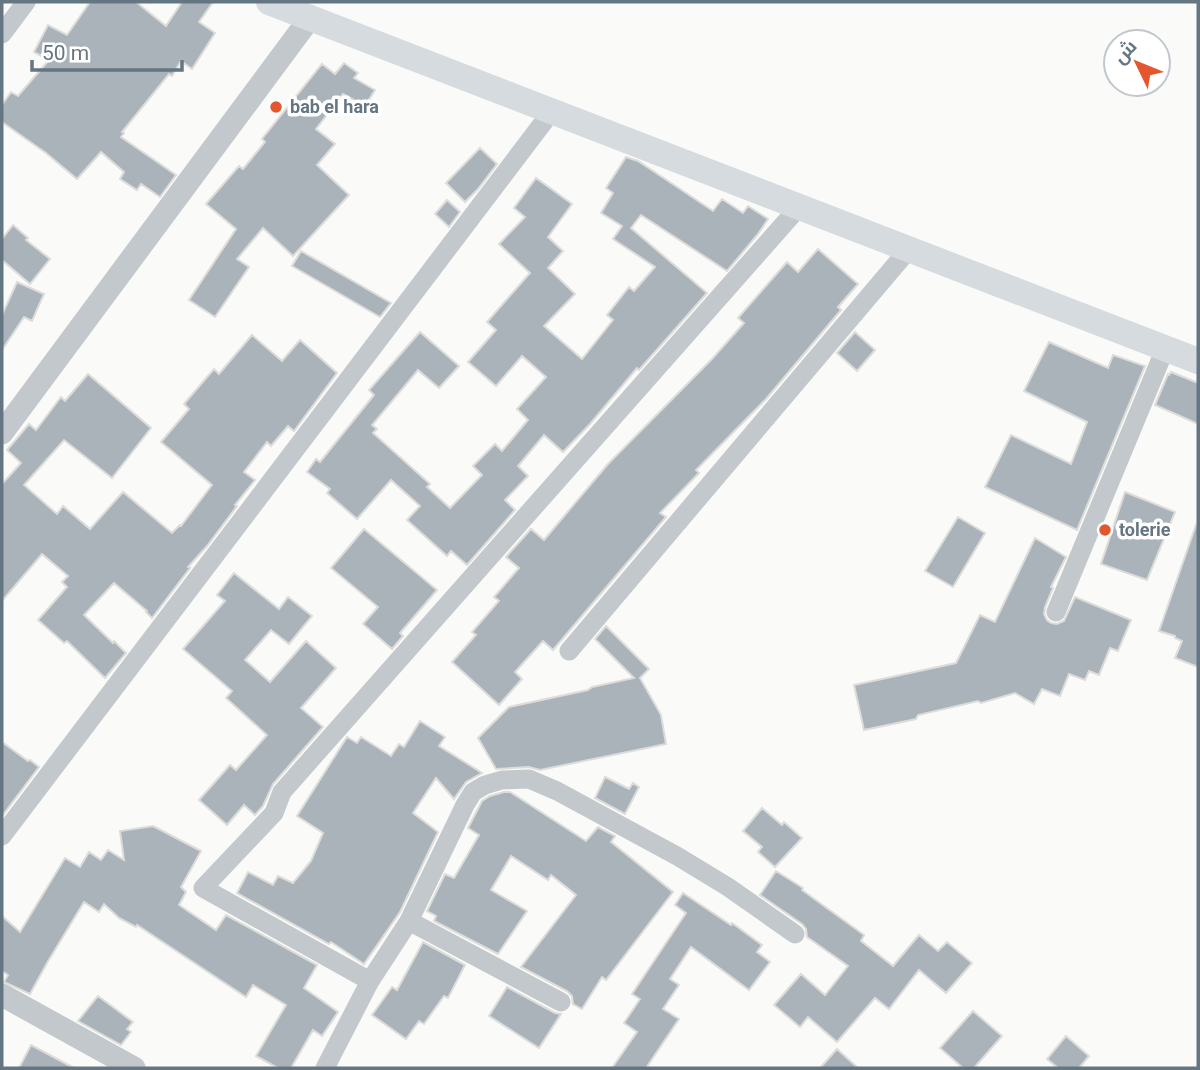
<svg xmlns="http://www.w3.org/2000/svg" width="1200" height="1070" viewBox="0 0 1200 1070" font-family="Roboto,Cairo,sans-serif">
  <rect width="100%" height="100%" fill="#fafaf8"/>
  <path fill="#aab3b9" stroke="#dcdcda" stroke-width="2" d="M90,2H136L166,26L182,2H213L199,22L215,33L192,69L181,61L172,76L169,74L122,132L124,133L121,137L176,175L160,197L141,184L137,190L120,179L124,172L101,152L77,179L46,153L2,122V105L11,92L18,96L49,60L34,52L48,25L67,35Z
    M344,63L358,73L354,78L375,90L365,106L343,94L316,129L335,144L317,165L349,195L293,256L263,228L237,259L249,267L215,317L189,300L236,229L206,204L239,166L243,169L265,142L262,139L322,64L335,74Z
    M480,148L497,164L478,189L465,202L446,183Z
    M626,157L638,161L713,211L722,199L743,213L748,206L768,219L758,234L727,271L641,215L631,228L707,293L639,370L637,368L590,424L563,452L544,435L518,466L528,476L505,500L515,510L467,565L451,551L447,556L407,520L420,506L391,480L357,519L327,493L330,489L307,472L316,459L320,462L374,395L369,390L420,332L459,366L439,388L418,370L372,425L377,429L373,433L430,484L427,487L450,508L482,475L473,466L495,444L502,451L528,420L517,409L546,377L522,356L496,386L468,362L496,330L487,322L530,273L499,244L525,217L514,208L536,178L572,204L548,237L563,251L548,268L575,294L544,326L582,359L613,320L607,315L629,287L634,291L655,267L613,239L622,226L601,213L613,193L606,188Z
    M447,200L460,212L449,227L435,214Z
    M13,225L28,238L26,240L50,259L30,284L2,260V239Z
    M818,249L858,284L838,307L841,310L766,399L696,470L699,473L660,513L666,517L553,650L543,641L515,672L522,679L499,705L452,662L476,635L472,632L499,601L494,597L519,568L506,557L531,529L544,540L608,464L712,359L744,323L738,318L787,262L798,272Z
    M301,251L391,303L380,317L292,266Z
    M17,282L44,294L32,321L24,317L2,350V315Z
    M855,332L875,350L857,371L837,353Z
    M252,335L282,361L300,340L337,373L294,431L288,426L271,446L267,442L244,472L255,480L235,505L237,506L207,546L188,567L190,568L152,618L146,612L147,611L114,583L84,615L113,643L114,641L126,653L105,678L67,641L64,643L38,620L67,587L62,582L68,576L42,554L2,601V484L21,463L7,450L29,424L36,430L61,397L65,401L88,374L151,428L112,478L64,440L24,485L57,514L63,506L90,529L123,492L172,533L180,525L181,526L212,485L161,442L189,409L184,404L214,369L219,374Z
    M1049,342L1108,368L1113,355L1145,366L1077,530L985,487L1011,435L1071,464L1087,422L1024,391Z
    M1171,372L1198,383V424L1155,405L1168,374L1169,375Z
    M1125,492L1175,512L1147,580L1101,564Z
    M958,517L985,533L953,587L925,571Z
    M1196,525L1198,526V667L1175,658L1182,641L1175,638V636L1159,631Z
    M364,529L437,590L400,633L403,636L392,649L363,624L378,607L331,568Z
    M1035,538L1066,557L1051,587L1053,588L1045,607L1044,614L1047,620L1051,623L1057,624L1064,621L1075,597L1131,620L1118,651L1110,648L1099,675L1089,671L1085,680L1069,674L1060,696L1042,689L1034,704L1015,693L981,703L978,701L918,715L916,719L864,730L854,685L956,663L980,615L995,622Z
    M234,573L279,609L288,597L312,616L289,644L271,630L245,660L270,682L306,641L336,668L301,708L323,727L273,784L263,806L255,815L244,805L227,825L199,800L230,765L236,770L267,735L226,698L232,691L183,649L225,601L217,595Z
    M606,626L649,669L640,678L661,715L666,744L540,770L529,767L496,769L478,738L509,707L588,690L592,687L634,678L595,639Z
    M420,721L445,737L439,746L482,773L466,782L454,799L436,778L413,813L438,832L400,912L364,964L331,942L329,944L237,893L248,872L273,885L278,876L293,883L311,861L323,833L297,816L347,737L357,743L361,737L391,756L399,744L404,747Z
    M2,742L28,761L30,760L39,767L2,816Z
    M605,777L629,789L633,783L639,787L625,814L595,798Z
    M504,792H510L586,841L598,827L615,836L611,842L673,892L606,980L602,977L582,1009L573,1004L572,996L567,991L521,967L576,895L551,875L548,880L511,856L491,890L527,911L498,954L434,921L436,916L427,911L445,874L454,878L479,835L468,828L482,801L490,796Z
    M762,808L782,825L784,822L802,838L775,867L758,852L762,847L743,831Z
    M153,826L201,851L181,887L186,892L179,905L216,930L226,915L317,965L304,988L338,1012L322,1036L313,1030L291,1068H278L256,1056L286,1005L253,985L246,997L137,925L136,927L119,918L104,904L99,912L84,902L47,963L30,994L4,982L8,975L2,971V916L20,932L65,858L80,867L89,852L101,860L108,850L124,860L120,831Z
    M776,871L803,888L802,890L864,935L861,941L893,966L919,935L938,951L947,942L972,963L946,993L919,970L889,1009L875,998L837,1042L808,1017L800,1027L774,1005L801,974L825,995L848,966L807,937L806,929L802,924L760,895Z
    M683,893L731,925L732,923L762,945L757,952L770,962L749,990L691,947L670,979L679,985L663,1009L679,1019L646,1068H612L637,1032L624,1023L640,999L632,994L686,913L675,905Z
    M423,942L465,965L448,998L444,996L424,1024L419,1021L406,1039L372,1015L392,987L397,990Z
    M507,987L555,1013L561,1014L539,1048L489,1016Z
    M98,996L133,1022L127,1029L131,1032L121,1045L78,1021Z
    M973,1011L1002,1036L974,1068H963L940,1048Z
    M1066,1036L1089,1056L1079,1068H1058L1047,1059Z
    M31,1045L74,1068H19Z
    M837,1049L858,1068H820Z"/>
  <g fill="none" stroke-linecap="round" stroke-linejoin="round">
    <path stroke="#c3c8cc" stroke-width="19" d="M2,34L26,2
      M1056,612L1165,349
      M569,651L909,249
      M2,836L552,111
      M409,921L561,1002
      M370,981L203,888L274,813L282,792L799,207
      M325,1068L370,981L409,921L465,805L473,792L485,785L502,780L529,779L557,791L677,856L728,887L795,934"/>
    <path stroke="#c3c8cc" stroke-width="23" d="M2,433L310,18
      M2,995L134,1068"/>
    <path stroke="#d6dbdf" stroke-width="26" d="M269,2L1198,361"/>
  </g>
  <g fill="#e4572e" stroke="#fff" stroke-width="2.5">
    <circle cx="276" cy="107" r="7"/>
    <circle cx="1105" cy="530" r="7"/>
  </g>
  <g text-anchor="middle" stroke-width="7" stroke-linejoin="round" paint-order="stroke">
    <g font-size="18" font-weight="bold" fill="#657683" stroke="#fff" text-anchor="start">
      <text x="290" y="113">bab el hara</text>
      <text x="1119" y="536">tolerie</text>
    </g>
  </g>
  <rect width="1200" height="1070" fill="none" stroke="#657683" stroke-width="7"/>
  <g transform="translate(1137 63) rotate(313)"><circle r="33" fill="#ffffff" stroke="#c1c8cd" stroke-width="2"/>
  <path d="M0-5L12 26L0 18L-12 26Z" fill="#e4572e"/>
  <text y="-10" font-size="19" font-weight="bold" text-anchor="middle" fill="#657683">ش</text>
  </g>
  <path d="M32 60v10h150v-10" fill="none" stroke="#657683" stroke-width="3.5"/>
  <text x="42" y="60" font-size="21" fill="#657683" stroke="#ffffff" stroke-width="5" paint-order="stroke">50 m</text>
</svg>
